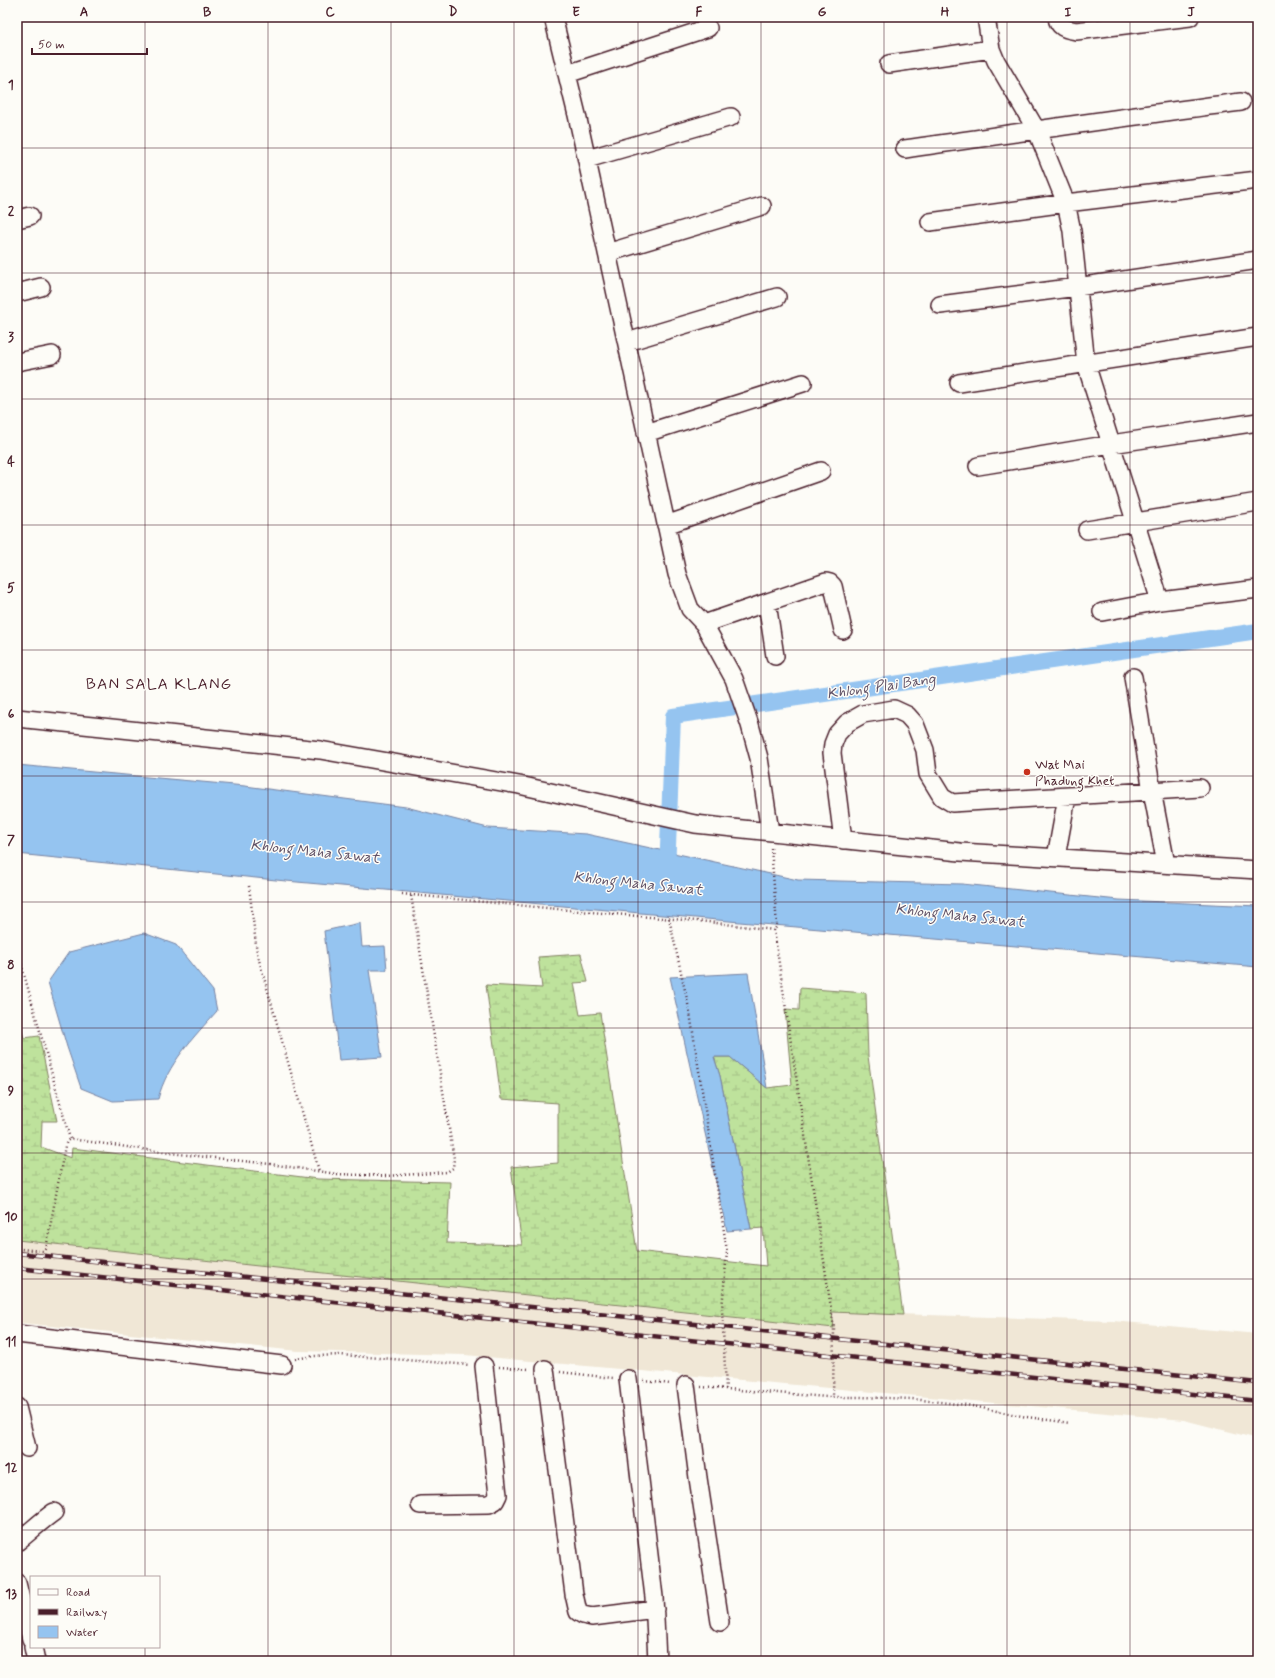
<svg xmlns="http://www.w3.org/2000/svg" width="1275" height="1678" viewBox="0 0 1275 1678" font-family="Mynerve,sans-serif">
  <defs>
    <pattern id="wetland-marsh" width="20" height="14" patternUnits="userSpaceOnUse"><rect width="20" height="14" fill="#bee29c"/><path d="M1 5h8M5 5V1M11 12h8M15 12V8" fill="none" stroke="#a5c187"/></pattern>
  </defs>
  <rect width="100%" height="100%" fill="#fdfcf7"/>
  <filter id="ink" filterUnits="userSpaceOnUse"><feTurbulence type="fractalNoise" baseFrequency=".025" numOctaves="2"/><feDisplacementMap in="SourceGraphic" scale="8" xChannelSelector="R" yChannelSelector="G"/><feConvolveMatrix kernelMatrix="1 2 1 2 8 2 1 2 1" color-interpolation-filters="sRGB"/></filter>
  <g filter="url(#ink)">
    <path fill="#f0e7d6" d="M17,1240L833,1328L832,1312L1113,1321L1258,1334V1439L1184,1420L465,1355L298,1351L21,1323L17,1322Z"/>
    <path fill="url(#wetland-marsh)" stroke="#848064" d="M581,954L588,982L574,983L580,1015L600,1013L637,1251L766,1266L763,1228L751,1229L720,1076L714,1057H730L767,1088L792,1085L785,1009L799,1010L800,988L866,993L868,1056L903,1315L832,1312L834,1328L17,1240V1015L24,1038L39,1036L57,1121H42L41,1147L71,1158L72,1148L318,1179L450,1182L447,1243L522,1245L511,1167L558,1163V1103L501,1099L486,985L542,988L538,957Z"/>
    <path fill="#95c4f0" stroke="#7782a1" d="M17,765L245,786L406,807L488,828L586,834L798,880L962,884L1119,900L1258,906V967L762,924L286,881L17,854Z
      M360,923L362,947L385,946L387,970H369L382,1057L339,1060L324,931Z
      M144,933L176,945L213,991L217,1011C194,1037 167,1064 158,1099L113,1101L81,1088L67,1047L48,982L69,952Z
      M748,973L767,1088L730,1057H714L720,1076L751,1229L727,1231L670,977Z"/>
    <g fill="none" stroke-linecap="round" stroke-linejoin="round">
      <path stroke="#95c4f0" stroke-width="16" d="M667,873L673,716L1258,631"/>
      <defs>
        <path id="minor" d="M553,17L577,115L677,574L690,609L704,624L734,679L750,725L759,758L770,832
          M986,17L991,49L996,61L1037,131L1066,203L1072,231L1086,364L1160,601
          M1057,17C1058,28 1067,29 1076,31L1190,17
          M889,64L991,49
          M567,74L708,28
          M905,149C1017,133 1129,116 1241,102
          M587,159L731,117
          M17,219L30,216
          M930,222L1066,203L1258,180
          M607,253L762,206
          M17,293L41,287
          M940,305L1077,287L1258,260
          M627,342L777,297
          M17,362L52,355
          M959,383L1258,337
          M646,433L803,383
          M978,466L1111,444L1258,422
          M666,525L821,471
          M1087,530L1258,502
          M767,603L775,656
          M1102,612L1160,601L1258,589
          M704,624L826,582L830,583L833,586L843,630
          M1133,677L1152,791L1166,864
          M17,718L320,750L519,785L695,824L960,852L1258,870
          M843,840L832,753L833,744L837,734L847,723L863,714L894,709L907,715L915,724L925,750L928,774L942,797L952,803L1200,788
          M1056,857L1067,797
          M17,1334L282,1365
          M545,1369L574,1594L578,1612L583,1615L592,1617L655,1609
          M628,1379L654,1597L657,1661
          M686,1385L698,1478L720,1622
          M17,1407L27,1448
          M420,1505L489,1504L495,1501L498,1495L484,1366
          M17,1542C30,1532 41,1521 54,1512
          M17,1583L31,1639
          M33,1647L36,1661"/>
      </defs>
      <use href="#minor" stroke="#4a1f2b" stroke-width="20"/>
      <path stroke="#4a1f2b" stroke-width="2.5" stroke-dasharray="1 3" stroke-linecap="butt" d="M249,886L257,953L319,1171
        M402,894L568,910L708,922L774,930L777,926L771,847
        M669,918L690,1013L727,1251L722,1309L726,1389
        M774,930L834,1328L833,1397
        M17,949L70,1139
        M17,1255L21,1249L43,1251L46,1249L65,1146L67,1141L70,1139L170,1153L270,1164L337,1174L387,1176L447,1172L453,1168L454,1159L411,895
        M295,1359L314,1356L341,1355L470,1365
        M499,1367L529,1369
        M560,1372L613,1378
        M644,1381L671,1384
        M701,1387L827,1397H860L912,1399L967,1405L1027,1417L1070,1423"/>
      <use href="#minor" stroke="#fdfcf7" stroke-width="17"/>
      <defs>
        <path id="rail" d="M17,1253L1258,1383
          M17,1268L1258,1401"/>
      </defs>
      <use href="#rail" stroke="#4a1f2b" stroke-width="4.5"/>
      <use href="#rail" stroke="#fdfcf7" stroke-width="3" stroke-dasharray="9" stroke-linecap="butt"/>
    </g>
  </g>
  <path fill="none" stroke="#4a1f2b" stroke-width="1" stroke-opacity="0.55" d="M145,17V1577M268,17V1661M391,17V1661M514,17V1661M638,17V1661M761,17V1661M884,17V1661M1007,17V1661M1130,17V1661M17,148H1258M17,273H1258M17,399H1258M17,525H1258M17,650H1258M17,776H1258M17,902H1258M17,1028H1258M17,1153H1258M17,1279H1258M17,1405H1258M17,1530H1258M145,1647V1661"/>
  <circle fill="#c8321e" stroke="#fdfcf7" stroke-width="1.5" cx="1027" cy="772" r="4"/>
  <g text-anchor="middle" stroke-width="3" stroke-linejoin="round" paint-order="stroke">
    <g font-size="14" fill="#4a1f2b" stroke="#fdfcf7" text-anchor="start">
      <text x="1035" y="769">Wat Mai<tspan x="1035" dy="16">Phadung Khet</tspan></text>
    </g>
    <g font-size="15" font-style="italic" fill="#605166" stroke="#fdfcf7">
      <text transform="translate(881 686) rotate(-8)" y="5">Khlong Plai Bang</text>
      <text transform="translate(315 851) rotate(6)" y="5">Khlong Maha Sawat</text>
      <text transform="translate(638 883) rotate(6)" y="5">Khlong Maha Sawat</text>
      <text transform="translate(960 915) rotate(6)" y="5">Khlong Maha Sawat</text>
    </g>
    <g font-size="16" letter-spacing="1" fill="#4a1f2b" stroke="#fdfcf7">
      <text x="159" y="689">BAN SALA KLANG</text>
    </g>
  </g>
  <rect width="1275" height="1678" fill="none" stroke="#fdfcf7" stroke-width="44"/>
  <rect x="30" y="1576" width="130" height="72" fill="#fdfcf7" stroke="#b5a4a5"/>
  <rect x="38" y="1589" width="20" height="6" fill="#fdfcf7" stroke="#b5a4a5"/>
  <text x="66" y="1596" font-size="12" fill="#4a1f2b">Road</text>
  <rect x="38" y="1609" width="20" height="6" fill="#4a1f2b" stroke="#b5a4a5"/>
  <text x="66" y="1616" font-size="12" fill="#4a1f2b">Railway</text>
  <rect x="38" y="1626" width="20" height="12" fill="#95c4f0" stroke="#b5a4a5"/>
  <text x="66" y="1636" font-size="12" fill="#4a1f2b">Water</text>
  <path d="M32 48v6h115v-6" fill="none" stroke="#4a1f2b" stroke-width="2"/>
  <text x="38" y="48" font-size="12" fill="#4a1f2b" stroke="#fdfcf7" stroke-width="3" paint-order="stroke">50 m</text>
  <rect x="22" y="22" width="1231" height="1634" fill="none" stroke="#4a1f2b" stroke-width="1.5"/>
  <g font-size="13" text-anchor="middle" font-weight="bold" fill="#4a1f2b">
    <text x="84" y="16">A</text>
    <text x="207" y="16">B</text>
    <text x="330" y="16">C</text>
    <text x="453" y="16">D</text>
    <text x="576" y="16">E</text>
    <text x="699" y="16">F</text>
    <text x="822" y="16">G</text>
    <text x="945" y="16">H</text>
    <text x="1068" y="16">I</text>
    <text x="1191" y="16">J</text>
    <text x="11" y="89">1</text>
    <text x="11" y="215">2</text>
    <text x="11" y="341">3</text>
    <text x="11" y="466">4</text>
    <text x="11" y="592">5</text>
    <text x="11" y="718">6</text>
    <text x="11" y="844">7</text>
    <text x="11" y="969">8</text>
    <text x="11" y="1095">9</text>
    <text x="11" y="1221">10</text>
    <text x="11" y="1346">11</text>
    <text x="11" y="1472">12</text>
    <text x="11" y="1598">13</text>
  </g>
</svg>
